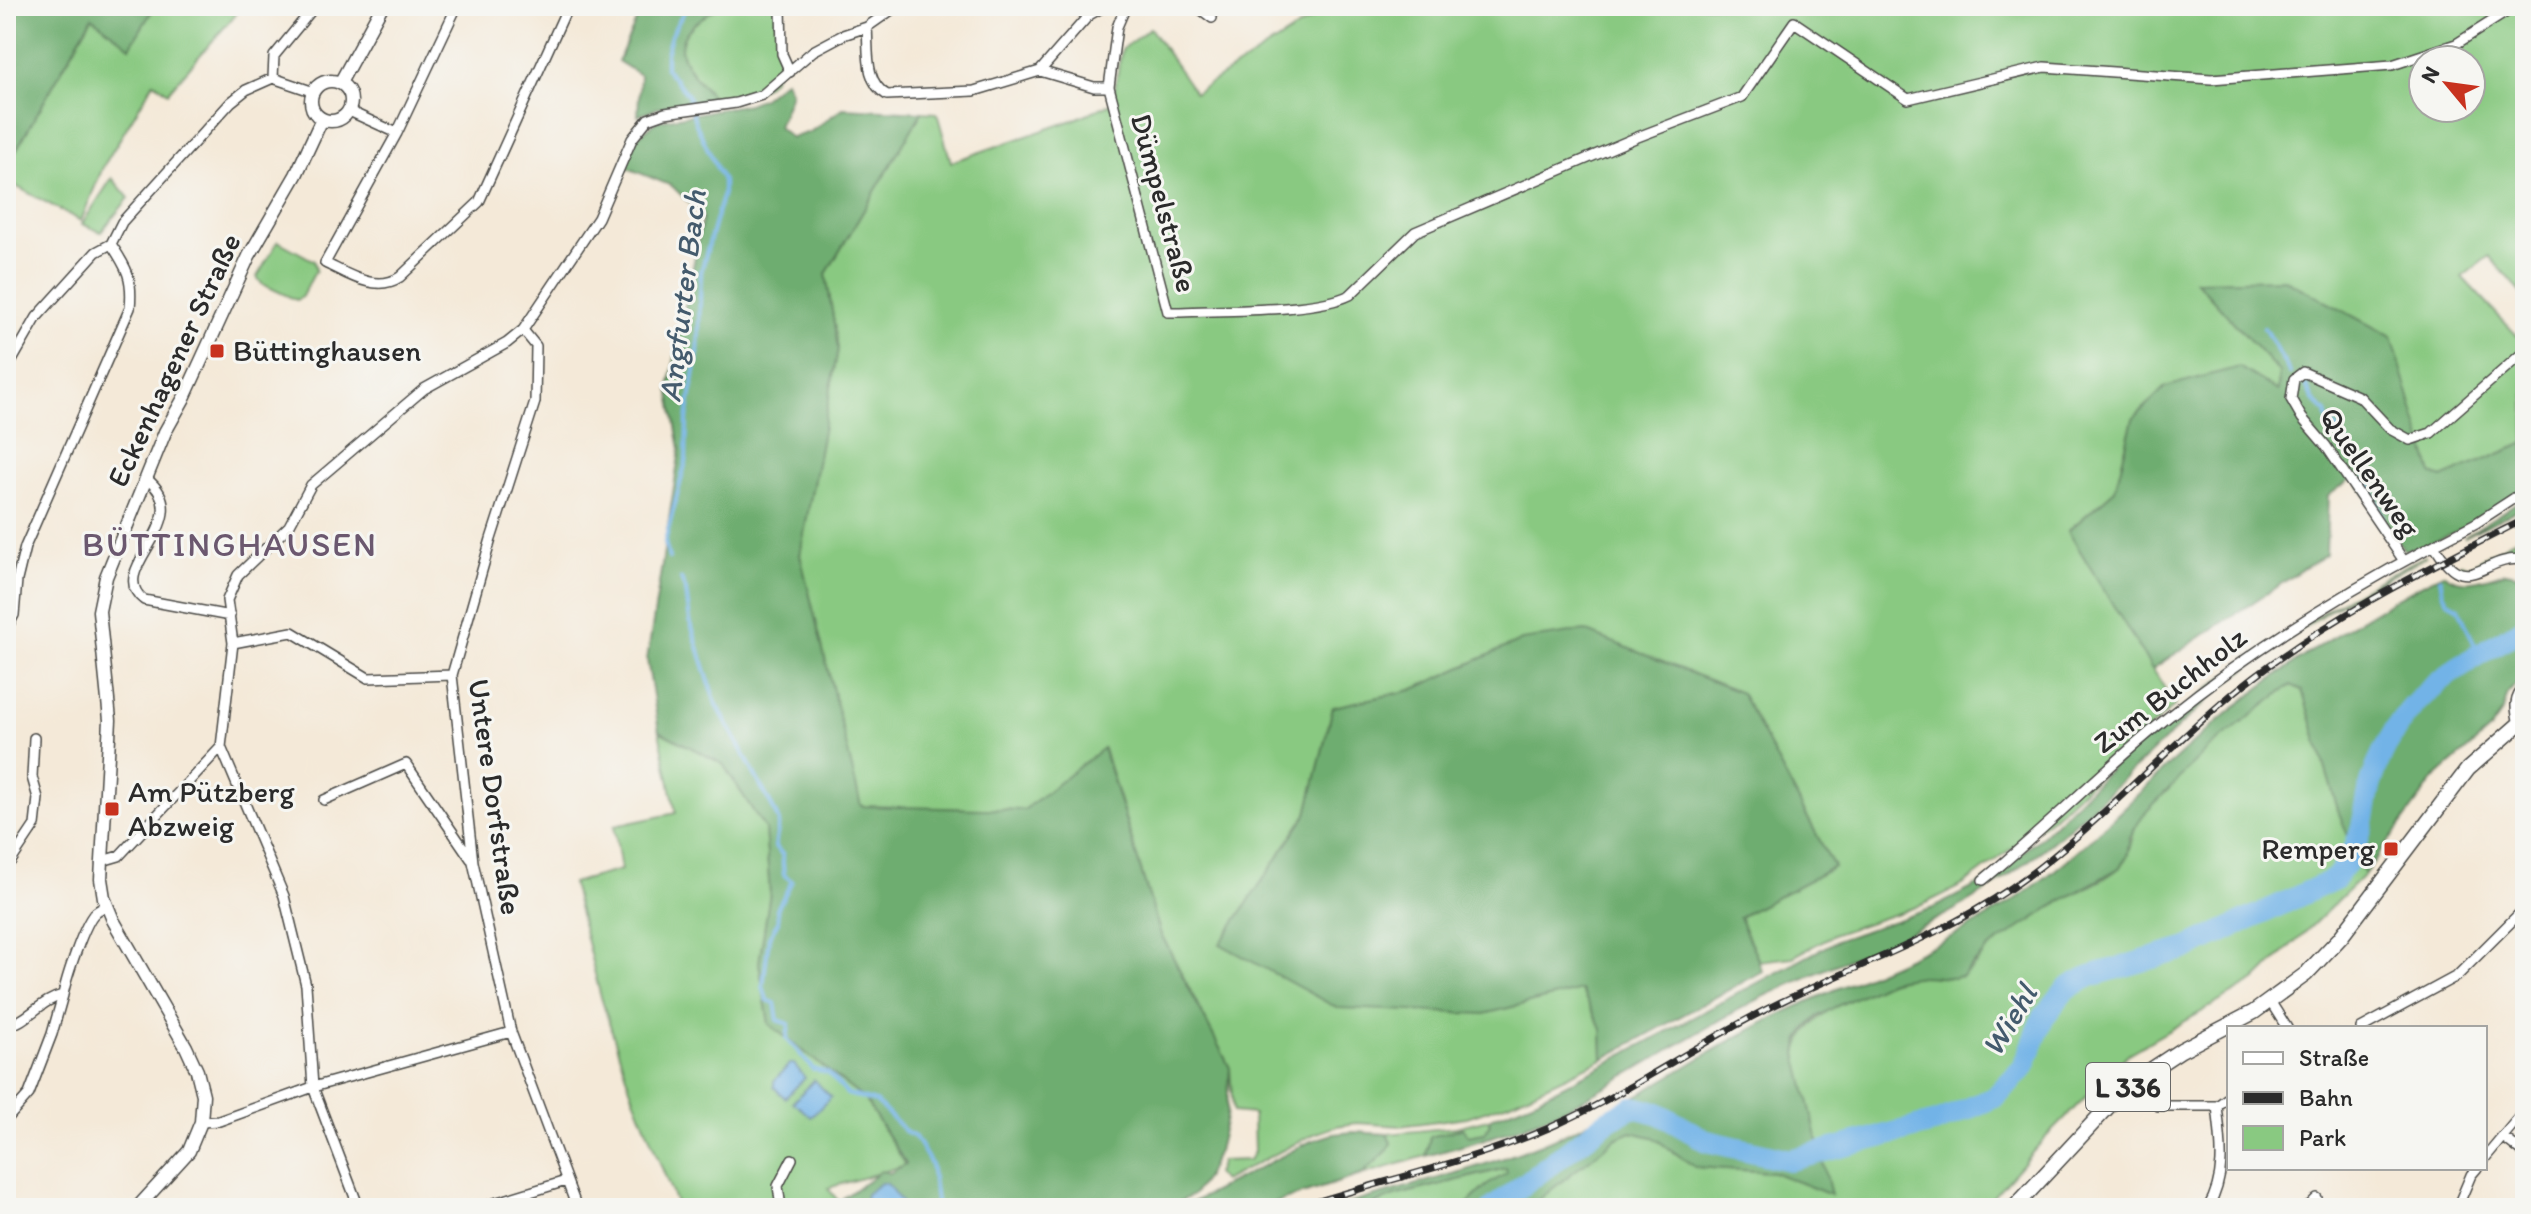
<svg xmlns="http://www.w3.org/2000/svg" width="2531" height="1214" viewBox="0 0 2531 1214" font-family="Itim,sans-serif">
  <rect width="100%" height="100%" fill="#f6f6f2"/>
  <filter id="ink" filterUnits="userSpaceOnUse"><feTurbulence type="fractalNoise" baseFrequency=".0125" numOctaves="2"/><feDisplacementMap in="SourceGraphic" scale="16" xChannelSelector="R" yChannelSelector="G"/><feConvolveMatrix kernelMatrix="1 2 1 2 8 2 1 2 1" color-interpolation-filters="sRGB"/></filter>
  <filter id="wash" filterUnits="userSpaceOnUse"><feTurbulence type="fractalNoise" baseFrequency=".006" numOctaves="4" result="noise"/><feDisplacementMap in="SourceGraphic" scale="32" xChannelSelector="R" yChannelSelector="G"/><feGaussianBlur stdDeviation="1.8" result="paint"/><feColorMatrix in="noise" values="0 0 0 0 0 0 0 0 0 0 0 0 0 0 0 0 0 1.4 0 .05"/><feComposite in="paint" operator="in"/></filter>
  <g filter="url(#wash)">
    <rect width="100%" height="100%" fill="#f4e9d8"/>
    <path fill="#89c981" stroke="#5a7a56" stroke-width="2" fill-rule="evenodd" d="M155,6H243L168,92L154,82L103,167L81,221L6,181V168L93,16L130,47Z
      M720,6H778C779,72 791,91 715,100C677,56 661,41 720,6Z
      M1332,6H2525V297L2489,256L2462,277L2525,344V443L2442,478L2431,474L2392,337L2196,281L2279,372L2278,392L2133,419L2115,490L2068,531L2175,705L2052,818L1963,885L1922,905L1835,934L1793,957L1759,961L1739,917L1834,867L1741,693L1688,672L1522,640L1412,690L1333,707L1307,814L1221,944L1484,1014L1581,990L1602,1029L1603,1059L1511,1102L1467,1117L1400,1126L1357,1123L1337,1126L1314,1134L1223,1181L1216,1174L1221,1161L1249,1160L1254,1152L1253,1114L1233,1112L1230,1068L1160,932L1104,749L1024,810L861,807L800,555L838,349L826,274L922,112L937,113L951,162L1073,120L1112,103L1122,49L1150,28L1195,93ZM2423,60H2471V108H2423Z
      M112,178L129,198L101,232L82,224Z
      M278,241L314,261L316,270L301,298L296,300L262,284L257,277Z
      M2525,533V542L2474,567L2460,568L2461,563L2469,566Z
      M2426,556L2332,608L2232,679L2226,676C2290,632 2355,589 2426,556Z
      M2291,685L2302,689L2339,813L2364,875L2255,981L2128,1054L2046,1137L1983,1208H1528L1615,1139L1631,1132L1653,1137L1695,1167L1773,1172L1830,1194L1797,1054C1804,1010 1877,981 1917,976C1936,974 1953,983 1970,970C1978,964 1982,954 1990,948C2011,932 2034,918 2056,904C2075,892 2104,882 2120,867C2133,856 2128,832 2144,813C2165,791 2186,768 2208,748C2234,725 2264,706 2291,685Z
      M659,731L723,764L765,829L770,893L759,963L769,1024L865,1100L906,1165L828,1188L844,1208H678L630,1088L600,994L572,883L621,870L614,826L676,813Z
      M1488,1119L1490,1123L1485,1133L1468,1136L1462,1128L1430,1137L1426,1156L1361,1175L1388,1150L1391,1143L1387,1134L1456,1127Z
      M1507,1168L1508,1173L1486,1186L1463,1208H1366L1394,1196Z"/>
    <path fill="#6ead6f" stroke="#4c6c4d" stroke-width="2" d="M6,6H155L130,47L92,17L6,168Z
      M643,6H720C661,41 677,57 715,100L660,107L638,116L640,75L618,61Z
      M785,80L791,93L778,127L791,138L810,132L843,108L922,112L826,274L838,349L800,555L861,806L1024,810L1103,748L1160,932L1230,1068L1226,1118L1218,1151L1206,1177L1193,1195L1168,1208H852L843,1198L881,1171L890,1173L906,1164L865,1100L769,1024L759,963L770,893L765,829L723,764L659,731L647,660L680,449L669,388L703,216L672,186L625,167L636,138L657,121L748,104L763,98Z
      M2284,279L2392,337L2432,474L2442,478L2525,443V489C2488,512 2448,543 2404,550L2354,477L2328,496L2326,554L2152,669L2068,531L2115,490L2133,419L2165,387L2239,367L2278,391L2279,372L2196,281Z
      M2525,497V506L2464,537Z
      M2506,572L2525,576V674L2508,693L2503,711L2489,731L2434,779L2364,875L2339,813L2302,690L2291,685L2208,749L2143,815L2130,837L2127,857L2119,868L2059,902L1988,949L1962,976L1953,978L1922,976L1893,980L1835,1007L1817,1017L1806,1029L1799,1041L1797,1054L1831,1195L1773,1172L1695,1167L1653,1137L1631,1132L1615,1139L1528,1208H1463L1486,1186L1507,1173L1506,1168L1394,1196L1365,1208H1335C1415,1183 1499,1166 1575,1129C1645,1095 1709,1049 1779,1015C1861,976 1947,947 2022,895C2089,848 2141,788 2202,735C2276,670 2356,619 2443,573C2463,589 2485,578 2506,572Z
      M1585,631L1741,693L1834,867L1739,917L1763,971L1603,1059L1602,1029L1581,990L1484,1014L1337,1008L1220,944L1307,814L1333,707L1412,690L1522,640Z
      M2225,676L2232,679C2155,745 2086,821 2004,879C1931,931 1845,958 1765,996C1696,1030 1633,1075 1564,1109C1520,1130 1473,1143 1426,1156L1430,1137L1462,1128L1468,1136L1485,1133L1490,1123L1488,1119L1537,1099L1602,1066L1838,940L1933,908L1982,883L2039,839L2115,764Z
      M1353,1132L1387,1134L1391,1143L1388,1150L1361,1175L1259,1208H1182L1311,1141L1333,1134Z"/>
    <path fill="#72b3e7" stroke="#4e6f89" stroke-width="2" d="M790,1064H794L805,1078L785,1098L774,1087V1081Z
      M814,1080L831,1097L811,1117L793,1102Z
      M881,1183L887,1184L906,1208H872L865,1199L866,1194Z"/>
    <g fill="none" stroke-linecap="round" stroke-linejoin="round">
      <path stroke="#72b3e7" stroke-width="4" d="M2264,328L2290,373
        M2306,386L2313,400L2326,412L2328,422L2340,431L2354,456L2361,461L2383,517
        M669,558L665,542L686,461L687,419L698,352L701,272L723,193V181L695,122L688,95L666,69V54L671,35L687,6
        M2440,578L2443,593L2448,601L2459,608L2479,655
        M681,579L686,591L690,621L715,701L775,812L779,822L775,847L782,854L784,875L792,881L777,909L778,922L769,937L763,986L767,1000L775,1003L778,1020L789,1024L787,1039L813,1069L828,1073L847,1094L876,1102L907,1133L915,1137L931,1164L937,1208"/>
      <path stroke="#72b3e7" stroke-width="22" d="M1493,1208L1607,1121L1633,1107L1658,1113L1707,1141L1790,1160L1937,1122L1995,1097L2024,1067L2043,1018L2066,989L2090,976L2188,948L2335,879C2345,865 2354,852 2359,836C2366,817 2366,796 2373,777C2401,694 2454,670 2525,627"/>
    </g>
  </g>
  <g filter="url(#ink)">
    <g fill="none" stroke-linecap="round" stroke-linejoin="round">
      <defs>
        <path id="street" d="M781,6L782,54L790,72
          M1196,6L1212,18
          M867,27C869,51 864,82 887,95L974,91L1040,71L1089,15L1105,6
          M1040,71L1094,87H1109L1168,312H1181C1223,310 1316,312 1350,295L1415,232L1635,138L1742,97L1794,22L1908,99L2044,67L2211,79L2392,65L2456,44L2516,6
          M1109,87L1117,27L1126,6
          M314,92L273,78L274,56L315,6
          M349,111L397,133L457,6
          M397,133L325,263C348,274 376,293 400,277L479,202L568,6
          M6,371L37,317L96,252L111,244L122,222L231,102L246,90L273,78
          M147,479C200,521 103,569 144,600L230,616
          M2525,491L2476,523L2434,545C2468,604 2482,553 2525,560
          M2404,561L2326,446L2302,418L2291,399L2294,379L2303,372L2360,397L2390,429L2410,440L2431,433L2525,351
          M6,630L14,615L17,580L25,547L130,308C133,278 127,268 111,244
          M233,643L292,632L368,678L452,675
          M2519,724C2515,708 2513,698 2525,687
          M324,800L406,764L471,859
          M102,861L119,856L221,747
          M6,864L11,861L35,825L38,798L32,777L34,738
          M1983,880C2047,828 2103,769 2167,718C2250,651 2340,595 2434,545
          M2270,1001L2287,1028
          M6,1027C28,1021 41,1000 63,995C66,979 85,920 96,912C96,911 106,906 107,906
          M2361,1028L2457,976L2525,908
          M511,1032L577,1208
          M2134,1082L2158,1106H2217
          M6,1120L29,1094L52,1034L63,995
          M201,1122L219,1121L313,1087L306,985L284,896L221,747L233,643L227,600L238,575L289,526L311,485L424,389L507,343L523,330L598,218L632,139L648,119L665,113L736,103L762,95L813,51L843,35L867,27L897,6
          M2503,1137L2525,1154
          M2485,1158L2525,1110
          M359,1208L313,1087L511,1032L473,862L452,675L491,539L535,402L536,346L523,330
          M478,1208L566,1181
          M781,1208L778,1186L792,1159
          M2208,1208C2227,1175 2221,1142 2217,1106L2229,1097
          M2307,1208L2317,1198
          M2457,1208L2471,1175L2477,1168"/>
        <path id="secondary" d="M311 101a20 20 0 1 1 40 0a20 20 0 1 1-40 0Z
          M340,83L382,6
          M137,1208L189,1151L201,1122L203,1095L197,1071L186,1047L113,920L104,898L101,879L110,720L99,611L106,577L165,432L184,398L249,256L296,175L322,119"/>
        <path id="primary" d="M2014,1208L2120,1094L2140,1077L2181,1050L2254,1012L2306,974L2340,938L2468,769L2525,719"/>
      </defs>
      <use href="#street" stroke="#494845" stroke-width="12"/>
      <use href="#secondary" stroke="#494845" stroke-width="15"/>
      <use href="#primary" stroke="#494845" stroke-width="17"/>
      <use href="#street" stroke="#fff" stroke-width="9"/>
      <use href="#secondary" stroke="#fff" stroke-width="12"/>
      <use href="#primary" stroke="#fff" stroke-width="14"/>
      <defs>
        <path id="rail" d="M1297,1208C1383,1180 1480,1160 1562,1122C1638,1087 1706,1038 1781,1002C1861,963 1936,939 2011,888C2096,830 2162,750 2242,686C2329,617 2427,569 2525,519"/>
      </defs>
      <use href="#rail" stroke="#2b2b2b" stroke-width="7"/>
      <use href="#rail" stroke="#f6f6f2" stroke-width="4" stroke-dasharray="12" stroke-linecap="butt"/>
    </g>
  </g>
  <g fill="#c8321e" stroke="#f6f6f2" stroke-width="3">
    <rect x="209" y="343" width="16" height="16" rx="4"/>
    <rect x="104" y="801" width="16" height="16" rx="4"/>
    <rect x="2383" y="841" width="16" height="16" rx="4"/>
  </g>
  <g text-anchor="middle" stroke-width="6" stroke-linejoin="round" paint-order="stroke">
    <rect fill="#f6f6f2" stroke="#686867" stroke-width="2" x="2086" y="1063" width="84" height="48" rx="6"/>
    <g font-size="28" font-weight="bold" fill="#2b2b2b">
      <text x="2128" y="1097">L 336</text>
    </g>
    <g font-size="30" fill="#2b2b2b" stroke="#f6f6f2">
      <text transform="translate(1164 203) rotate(75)" y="10">Dümpelstraße</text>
      <text transform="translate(174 360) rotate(-65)" y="10">Eckenhagener Straße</text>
      <text transform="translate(2370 472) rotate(55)" y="10">Quellenweg</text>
      <text transform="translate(2170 690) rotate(-38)" y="10">Zum Buchholz</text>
      <text transform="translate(495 797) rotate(82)" y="10">Untere Dorfstraße</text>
    </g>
    <g font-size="30" fill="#2b2b2b" stroke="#f6f6f2" text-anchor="start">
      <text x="233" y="361">Büttinghausen</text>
      <text x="128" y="802">Am Pützberg<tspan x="128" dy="34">Abzweig</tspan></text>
      <text x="2375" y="859" text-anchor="end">Remperg</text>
    </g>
    <g font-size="32" font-style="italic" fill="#445b6d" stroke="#f6f6f2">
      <text transform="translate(682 296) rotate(-83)" y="11">Angfurter Bach</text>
      <text transform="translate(2009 1020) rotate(-59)" y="11">Wiehl</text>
    </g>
    <g font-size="34" letter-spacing="2" fill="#6b586f" stroke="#f6f6f2">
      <text x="230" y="556">BÜTTINGHAUSEN</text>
    </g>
  </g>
  <rect width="2531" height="1214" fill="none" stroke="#f6f6f2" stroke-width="32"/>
  <rect x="2227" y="1026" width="260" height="144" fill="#f6f6f2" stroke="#a5a5a2" stroke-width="2"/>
  <rect x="2243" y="1052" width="40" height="12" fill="#ffffff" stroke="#a5a5a2" stroke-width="2"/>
  <text x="2299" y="1066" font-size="24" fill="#2b2b2b">Straße</text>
  <rect x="2243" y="1092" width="40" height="12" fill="#2b2b2b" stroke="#a5a5a2" stroke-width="2"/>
  <text x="2299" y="1106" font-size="24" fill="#2b2b2b">Bahn</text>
  <rect x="2243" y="1126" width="40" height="24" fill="#89c981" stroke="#a5a5a2" stroke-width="2"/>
  <text x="2299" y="1146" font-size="24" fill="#2b2b2b">Park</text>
  <g transform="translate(2447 84) rotate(299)"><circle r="38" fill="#f6f6f2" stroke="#a5a5a2" stroke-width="2"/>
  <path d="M0-6L14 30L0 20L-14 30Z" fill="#c8321e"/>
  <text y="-12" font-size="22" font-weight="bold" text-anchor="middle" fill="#2b2b2b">N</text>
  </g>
</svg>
